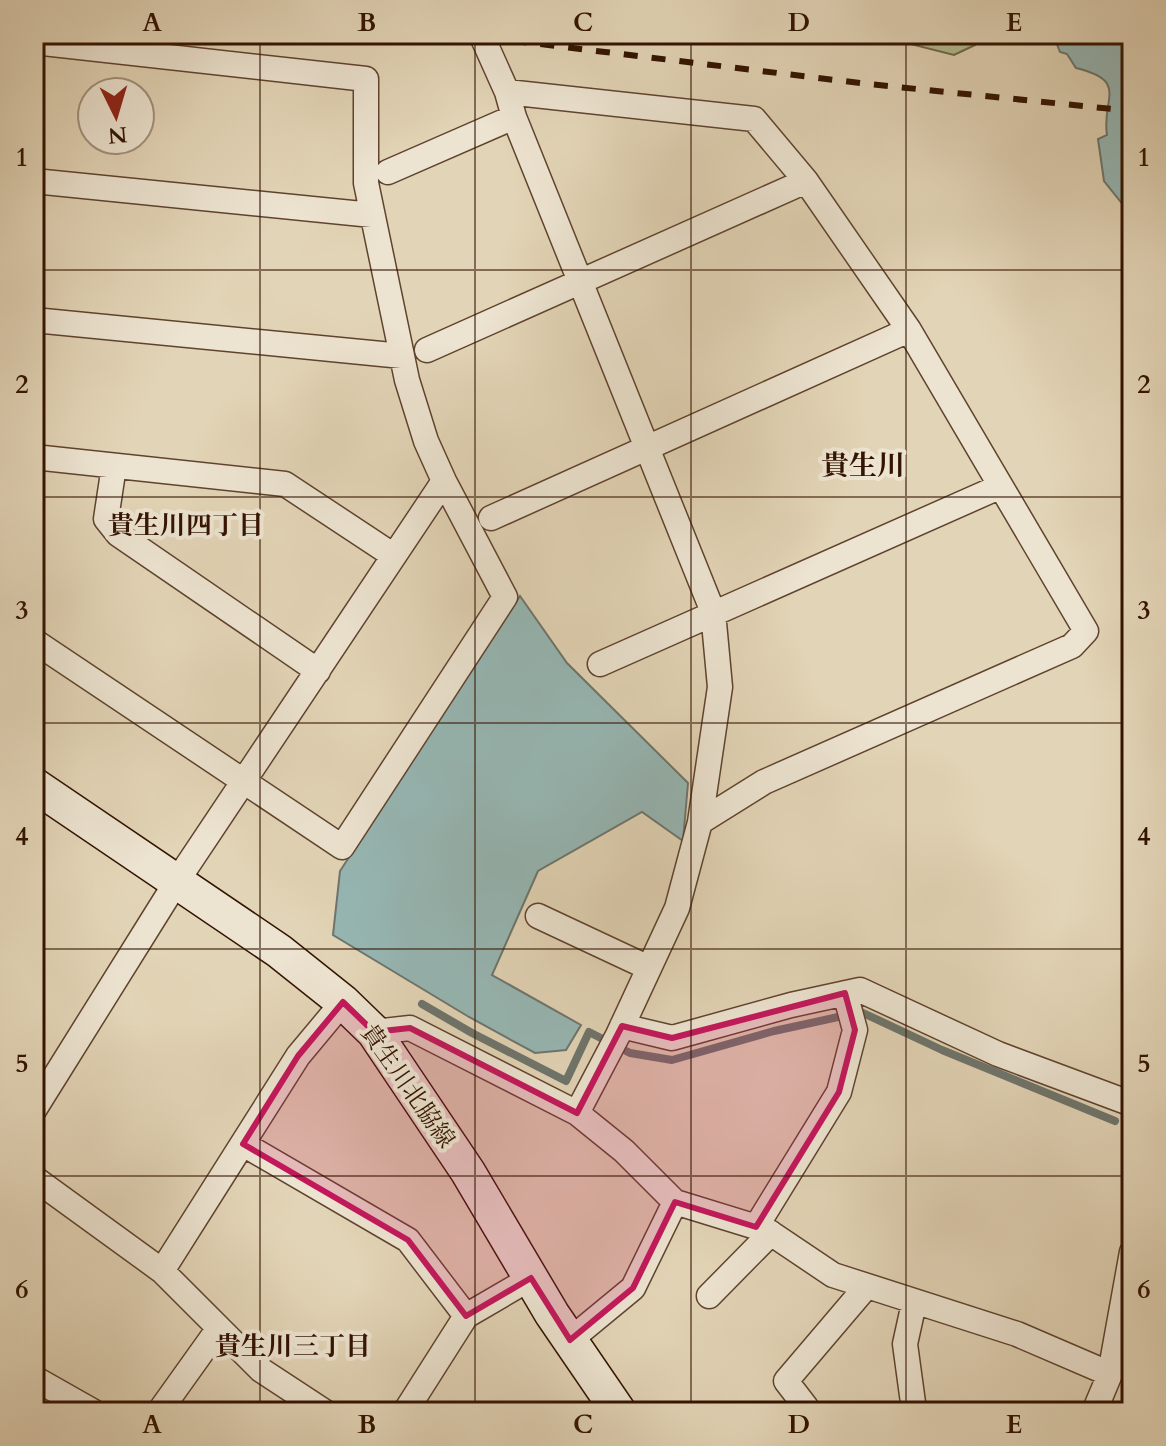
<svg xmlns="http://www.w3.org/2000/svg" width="1166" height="1446" viewBox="0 0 1166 1446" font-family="Cardo,'Noto Serif JP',serif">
  <rect width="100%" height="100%" fill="#e2d4b6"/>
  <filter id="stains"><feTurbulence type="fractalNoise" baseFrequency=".0025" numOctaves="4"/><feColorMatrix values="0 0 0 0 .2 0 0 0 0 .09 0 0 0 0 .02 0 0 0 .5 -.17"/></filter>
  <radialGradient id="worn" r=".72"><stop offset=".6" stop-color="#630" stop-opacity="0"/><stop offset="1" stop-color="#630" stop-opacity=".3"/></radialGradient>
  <path fill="#b1bd90" stroke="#726848" stroke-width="2" d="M871,34H967L975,45L954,55Z"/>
  <path fill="#96b7b4" stroke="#6e756c" stroke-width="2" d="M1053,34H1130L1132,37V111L1131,123L1124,130L1128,136L1132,135V216L1104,181L1098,139L1107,135C1101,99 1130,81 1076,68L1067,54L1060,52Z
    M520,596L567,663L688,783L683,841L642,812L538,871L492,975L581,1025L566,1050L535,1053L469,1017L333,935L340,871Z"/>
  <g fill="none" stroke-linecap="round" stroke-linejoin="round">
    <path stroke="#6e756c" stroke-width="8" d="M422,1004L472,1033L566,1081L589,1032L630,1053L672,1060L774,1031L861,1012L942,1050L1115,1121"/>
    <defs>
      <path id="street" d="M481,34L507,92L514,117L713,612L720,687L700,822L677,908L618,1035L577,1113
        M34,42L366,79V183L407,380L426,441L444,481L505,597L342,847L34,641
        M507,92L754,119L806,181L909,330L1086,631L1072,646L764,782L700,822
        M388,172L514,117
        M34,181L372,215
        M34,320L402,356
        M427,350L806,181
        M34,457L285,484L394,556
        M114,466L106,519L118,534L318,671
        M491,518L909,330
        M600,664L999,487
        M538,916L649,968
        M622,1026L672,1038L791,1005L860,990L998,1054L1132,1104
        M374,1032L410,1028L577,1113L624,1151L675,1202L766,1230L833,1275L1017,1334L1110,1374
        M34,1110L177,881L444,481
        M243,1144L408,1240L466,1316
        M34,1178L162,1271L261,1370L325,1412
        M756,1227L839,1092L855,1030L845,993
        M162,1271L298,1056L343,1002
        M709,1296L771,1233
        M914,1303L905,1344L914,1410
        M570,1340L633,1288L675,1202
        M34,1378L94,1412
        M159,1412L219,1328
        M405,1412L466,1316L531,1278
        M806,1412V1407L786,1381L866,1287
        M1094,1412L1110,1374L1132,1252"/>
      <path id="secondary" d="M34,785L279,951L343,1002L374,1032L468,1172L552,1314L619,1412"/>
    </defs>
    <use href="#street" stroke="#5f432e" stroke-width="27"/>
    <use href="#secondary" stroke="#331301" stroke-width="37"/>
    <use href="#street" stroke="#ece3d0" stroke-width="24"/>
    <use href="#secondary" stroke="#ece3d0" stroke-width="34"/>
    <path stroke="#331301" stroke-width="6" stroke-dasharray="14 14" stroke-linecap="butt" d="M457,34L868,84L1132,111"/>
  </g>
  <path fill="#c2185b" fill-opacity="0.2" stroke="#c2185b" stroke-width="6" stroke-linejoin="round" d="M845,993L855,1030L839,1092L756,1227L675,1202L633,1288L570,1340L531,1278L466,1316L408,1240L243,1144L298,1056L343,1002L374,1032L410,1028L577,1113L622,1026L672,1038Z"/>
  <path fill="none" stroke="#331301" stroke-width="2" stroke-opacity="0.55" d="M260,34V1412M475,34V1412M691,34V1412M906,34V1412M34,270H1132M34,497H1132M34,723H1132M34,949H1132M34,1176H1132"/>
  <g text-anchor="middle" stroke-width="8" stroke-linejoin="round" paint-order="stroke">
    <g font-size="24" fill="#331301" stroke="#ece3d0">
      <text transform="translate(408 1086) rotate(55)" y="8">貴生川北脇線</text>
    </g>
    <g font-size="26" font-weight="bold" fill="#331301" stroke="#ece3d0">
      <text x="186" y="534">貴生川四丁目</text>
      <text x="293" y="1355">貴生川三丁目</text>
    </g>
    <g font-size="28" font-weight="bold" fill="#331301" stroke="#ece3d0">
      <text x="863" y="475">貴生川</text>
    </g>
  </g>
  <rect width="1166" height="1446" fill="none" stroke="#e2d4b6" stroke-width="88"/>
  <g transform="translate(116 116) rotate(175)"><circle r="38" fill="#ece3d0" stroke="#a2907d" stroke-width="2"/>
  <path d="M0-6L14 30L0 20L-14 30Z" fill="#8f2418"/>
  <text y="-12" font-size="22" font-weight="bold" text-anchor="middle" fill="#331301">N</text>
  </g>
  <rect x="44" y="44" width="1078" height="1358" fill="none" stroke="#331301" stroke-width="3"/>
  <g font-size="26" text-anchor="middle" font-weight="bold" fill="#331301">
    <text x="152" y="31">A</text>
    <text x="367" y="31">B</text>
    <text x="583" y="31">C</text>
    <text x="799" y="31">D</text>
    <text x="1014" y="31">E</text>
    <text x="22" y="166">1</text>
    <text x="1144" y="166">1</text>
    <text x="22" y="393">2</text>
    <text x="1144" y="393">2</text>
    <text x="22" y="619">3</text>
    <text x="1144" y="619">3</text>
    <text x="22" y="845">4</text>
    <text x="1144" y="845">4</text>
    <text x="22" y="1072">5</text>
    <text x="1144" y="1072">5</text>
    <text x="22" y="1298">6</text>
    <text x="1144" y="1298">6</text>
    <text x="152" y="1433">A</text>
    <text x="367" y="1433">B</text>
    <text x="583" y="1433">C</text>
    <text x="799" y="1433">D</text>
    <text x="1014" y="1433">E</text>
  </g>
  <rect width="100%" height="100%" filter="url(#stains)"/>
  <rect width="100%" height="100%" fill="url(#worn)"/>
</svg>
